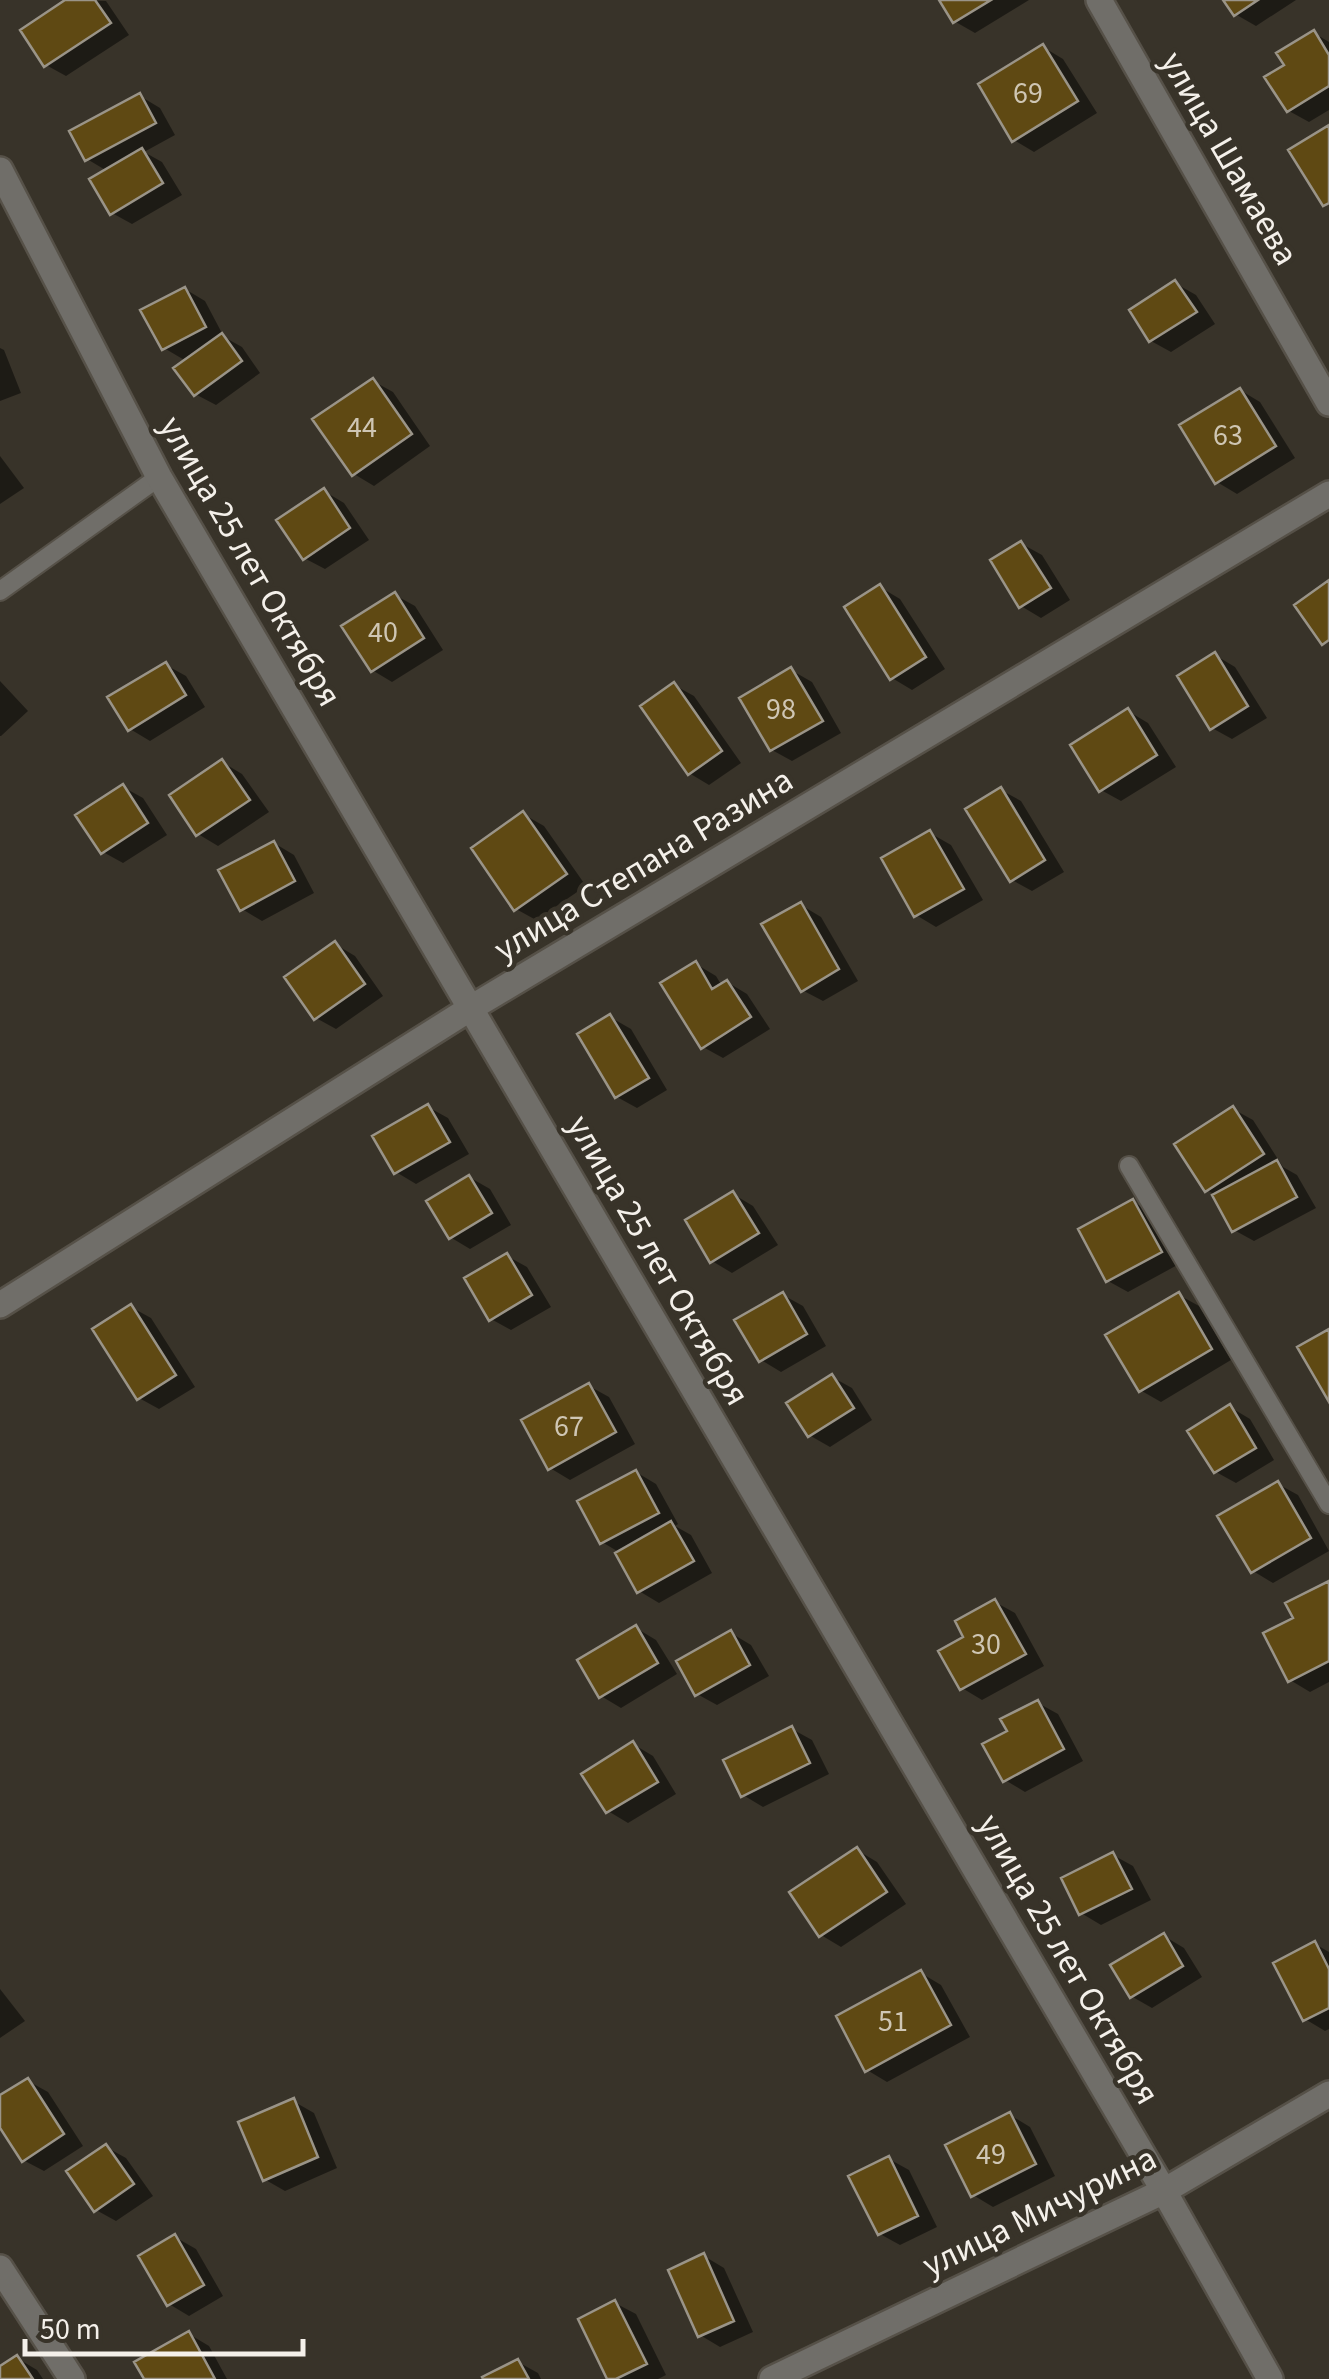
<svg xmlns="http://www.w3.org/2000/svg" width="1329" height="2379" viewBox="0 0 1329 2379" font-family="'Source Sans 3',sans-serif">
  <rect width="100%" height="100%" fill="#383329"/>
  <path fill="#0007" d="M70,0L106,1L129,35L66,76L46,65Z
    M942,0H1029L975,33L954,21Z
    M1226,0H1296L1256,26L1235,14Z
    M1314,33L1329,42V110L1309,122L1289,111L1287,66Z
    M1043,47L1063,59L1097,113L1034,152L1014,140Z
    M140,96L160,108L175,135L144,152L162,162L182,195L132,224L112,213L107,171L87,159Z
    M1175,283L1196,295L1215,324L1171,352L1151,341Z
    M185,289L205,301L224,337L242,347L260,373L216,405L195,394L186,361L164,348Z
    M0,348L4,350L21,393L0,401Z
    M373,381L393,392L430,446L374,486L354,474Z
    M1240,390L1260,402L1295,458L1237,494L1217,482Z
    M0,456L24,488L0,504Z
    M324,491L344,503L369,540L325,569L304,558Z
    M1022,544L1042,555L1070,600L1041,618L1021,606Z
    M880,587L900,599L945,669L912,690L892,678Z
    M395,595L415,606L443,650L392,682L372,670Z
    M1215,655L1235,667L1267,718L1232,739L1212,728Z
    M166,665L186,676L205,707L150,741L130,729Z
    M791,670L812,682L841,733L792,761L772,750Z
    M0,681L28,711L1,736H0Z
    M674,685L694,696L741,763L709,785L689,773Z
    M1128,711L1148,723L1176,767L1121,801L1101,790Z
    M222,762L242,774L269,812L218,846L198,834Z
    M123,787L143,798L167,835L123,863L103,852Z
    M1001,790L1021,801L1064,872L1032,891L1012,880Z
    M523,814L544,826L586,886L536,920L516,909Z
    M930,833L951,845L983,900L936,927L916,915Z
    M274,843L294,855L314,893L262,921L242,909Z
    M801,905L821,917L858,981L823,1001L802,990Z
    M335,944L355,956L383,996L336,1029L316,1018Z
    M696,964L716,976L722,986L727,982L747,994L770,1029L723,1058L703,1047Z
    M610,1017L631,1029L667,1090L637,1108L617,1097Z
    M428,1107L448,1118L469,1154L416,1184L396,1172Z
    M1233,1109L1253,1120L1283,1167L1297,1175L1316,1208L1254,1241L1234,1230L1215,1195L1207,1190Z
    M469,1177L490,1189L511,1225L470,1249L450,1237Z
    M733,1194L753,1206L778,1245L732,1273L712,1261Z
    M1133,1202L1153,1213L1181,1263L1128,1292L1108,1281Z
    M507,1256L527,1267L551,1307L511,1330L491,1319Z
    M783,1295L803,1306L826,1346L781,1372L761,1360Z
    M1179,1295L1199,1306L1231,1360L1161,1402L1140,1390Z
    M131,1307L151,1318L195,1387L159,1409L139,1398Z
    M832,1377L852,1388L872,1420L830,1447L809,1435Z
    M589,1386L609,1397L635,1444L570,1480L550,1468Z
    M1230,1407L1250,1419L1274,1460L1236,1483L1216,1472Z
    M636,1472L656,1484L678,1524L675,1526L691,1535L712,1573L659,1603L639,1591L617,1551L602,1542Z
    M1278,1484L1298,1495L1329,1551L1273,1583L1253,1571Z
    M1329,1584V1682L1310,1692L1290,1680L1296,1619Z
    M995,1602L1015,1613L1044,1666L982,1700L962,1688L967,1638Z
    M636,1628L656,1640L677,1674L621,1708L601,1696Z
    M731,1633L751,1645L769,1676L717,1705L697,1694Z
    M1038,1703L1058,1714L1083,1761L1025,1792L1005,1780Z
    M792,1729L812,1740L829,1774L763,1807L743,1795Z
    M633,1744L653,1756L676,1794L628,1823L608,1811Z
    M857,1850L877,1862L906,1904L841,1947L821,1935Z
    M1113,1855L1133,1866L1151,1900L1101,1925L1081,1913Z
    M1164,1936L1184,1948L1202,1977L1152,2008L1131,1996Z
    M1315,1944L1329,1952V2029L1325,2031L1305,2019Z
    M921,1973L941,1985L970,2037L887,2082L867,2070Z
    M0,1989L25,2021L0,2038Z
    M28,2081L48,2092L83,2146L44,2171L23,2160L0,2123V2098Z
    M293,2101L314,2113L337,2168L285,2191L264,2179Z
    M1010,2115L1030,2127L1055,2176L993,2207L973,2195Z
    M106,2147L126,2158L153,2196L116,2221L96,2210Z
    M889,2159L909,2170L937,2227L900,2245L880,2234Z
    M175,2237L196,2249L223,2296L189,2316L169,2304Z
    M704,2256L724,2268L753,2332L720,2347L700,2335Z
    M615,2303L636,2314L666,2375L658,2379H610Z
    M189,2334L209,2346L227,2379H147Z
    M17,2358L37,2370L43,2379H0V2370Z
    M518,2362L538,2373L541,2379H486Z"/>
  <path fill="#5f4913" stroke="#9a9488" stroke-width="2.5" d="M65,0H95L111,23L44,67L20,30Z
    M939,0H991L953,23Z
    M1223,0H1258L1234,16Z
    M1314,30L1329,55V86L1287,112L1264,77L1284,65L1276,53Z
    M1043,44L1078,101L1012,142L978,84Z
    M140,93L156,123L85,161L69,131Z
    M1329,125V203L1323,206L1288,150Z
    M142,148L163,183L110,215L89,179Z
    M1175,280L1197,312L1149,342L1129,310Z
    M185,287L206,327L162,350L140,310Z
    M222,333L242,361L194,396L173,368Z
    M373,378L412,434L352,476L312,419Z
    M1240,388L1276,446L1215,484L1179,425Z
    M324,488L350,528L303,560L276,520Z
    M1021,541L1051,588L1019,608L990,560Z
    M1329,580V640L1322,645L1294,605Z
    M880,584L926,657L890,680L844,607Z
    M395,592L424,638L371,672L341,626Z
    M1215,652L1248,706L1210,730L1177,676Z
    M166,662L186,695L128,731L107,697Z
    M791,667L823,721L770,751L739,698Z
    M674,682L722,751L688,775L640,706Z
    M1128,708L1157,755L1099,792L1070,745Z
    M222,759L250,800L196,836L169,795Z
    M123,784L148,823L101,854L75,815Z
    M1001,787L1045,860L1010,882L965,809Z
    M523,811L567,874L514,911L471,848Z
    M930,830L964,889L914,917L881,858Z
    M274,841L295,881L240,911L218,870Z
    M801,902L839,969L801,992L761,924Z
    M335,941L365,984L314,1020L284,977Z
    M696,961L712,989L727,980L751,1017L701,1049L660,983Z
    M610,1014L649,1078L615,1098L577,1034Z
    M428,1104L450,1142L394,1174L372,1136Z
    M1233,1106L1264,1154L1205,1192L1174,1144Z
    M1277,1160L1297,1197L1232,1232L1212,1195Z
    M469,1175L492,1213L449,1239L426,1201Z
    M733,1191L759,1233L710,1263L685,1220Z
    M1133,1199L1162,1252L1106,1282L1078,1229Z
    M507,1253L532,1295L489,1321L464,1278Z
    M783,1292L807,1334L759,1362L734,1320Z
    M1179,1292L1212,1349L1139,1392L1105,1335Z
    M131,1304L176,1375L137,1400L92,1329Z
    M1329,1329V1402L1297,1347Z
    M832,1374L854,1408L808,1437L786,1403Z
    M589,1383L616,1432L548,1470L521,1420Z
    M1230,1404L1256,1448L1214,1473L1187,1431Z
    M636,1470L659,1513L600,1544L577,1501Z
    M1278,1481L1311,1538L1251,1573L1217,1516Z
    M671,1521L694,1561L637,1593L615,1553Z
    M1329,1581V1661L1288,1682L1263,1633L1293,1618L1285,1603Z
    M995,1599L1026,1654L960,1690L938,1651L963,1637L955,1621Z
    M636,1625L658,1663L599,1698L577,1660Z
    M731,1630L750,1665L695,1696L676,1661Z
    M1038,1700L1064,1749L1003,1782L982,1744L1007,1731L1000,1719Z
    M792,1726L810,1763L741,1797L723,1760Z
    M633,1741L658,1782L606,1813L581,1774Z
    M857,1847L887,1892L819,1937L789,1892Z
    M1113,1852L1132,1889L1079,1915L1061,1878Z
    M1164,1933L1183,1966L1130,1998L1110,1965Z
    M1315,1941L1329,1969V2008L1303,2021L1273,1963Z
    M921,1970L951,2025L865,2072L836,2016Z
    M28,2078L64,2134L22,2162L0,2128V2095Z
    M294,2098L318,2157L263,2181L238,2122Z
    M1010,2112L1036,2164L971,2197L945,2145Z
    M106,2144L134,2184L94,2212L66,2171Z
    M889,2156L918,2216L878,2235L848,2176Z
    M175,2234L204,2285L167,2306L138,2256Z
    M704,2253L734,2321L698,2337L668,2270Z
    M615,2300L647,2364L616,2379H607L578,2319Z
    M189,2331L215,2379H144L134,2362Z
    M17,2355L33,2379H0V2366Z
    M518,2359L529,2379H483L482,2377Z"/>
  <g fill="none" stroke-linecap="round" stroke-linejoin="round">
    <defs>
      <path id="service" d="M0,591L159,477
        M1129,1166L1329,1504"/>
      <path id="minor" d="M1099,0L1329,403
        M0,170L159,477L1164,2191L1270,2379
        M0,1305L471,1008L1329,494
        M0,2268L72,2379
        M772,2379L1164,2191L1329,2094"/>
    </defs>
    <use href="#service" stroke="#565148" stroke-width="22"/>
    <use href="#minor" stroke="#565148" stroke-width="30"/>
    <use href="#service" stroke="#706e69" stroke-width="18"/>
    <use href="#minor" stroke="#706e69" stroke-width="25"/>
  </g>
  <g text-anchor="middle" stroke-width="9" stroke-linejoin="round" paint-order="stroke">
    <g font-size="30" fill="#cfc6b4">
      <text x="1028" y="103">69</text>
      <text x="362" y="437">44</text>
      <text x="1228" y="445">63</text>
      <text x="383" y="642">40</text>
      <text x="781" y="719">98</text>
      <text x="569" y="1436">67</text>
      <text x="986" y="1654">30</text>
      <text x="893" y="2031">51</text>
      <text x="991" y="2164">49</text>
    </g>
    <g font-size="35" fill="#f4f0ea" stroke="#383329">
      <text transform="translate(1230 158) rotate(60)" y="12">улица Шамаева</text>
      <text transform="translate(251 561) rotate(60)" y="12">улица 25 лет Октября</text>
      <text transform="translate(643 864) rotate(-31)" y="12">улица Степана Разина</text>
      <text transform="translate(659 1260) rotate(60)" y="12">улица 25 лет Октября</text>
      <text transform="translate(1069 1959) rotate(60)" y="12">улица 25 лет Октября</text>
      <text transform="translate(1039 2211) rotate(-26)" y="12">улица Мичурина</text>
    </g>
  </g>
  <path d="M25 2339v15h278v-15" fill="none" stroke="#f4f0ea" stroke-width="5"/>
  <text x="40" y="2339" font-size="30" fill="#f4f0ea" stroke="#383329" stroke-width="8" paint-order="stroke">50 m</text>
</svg>
